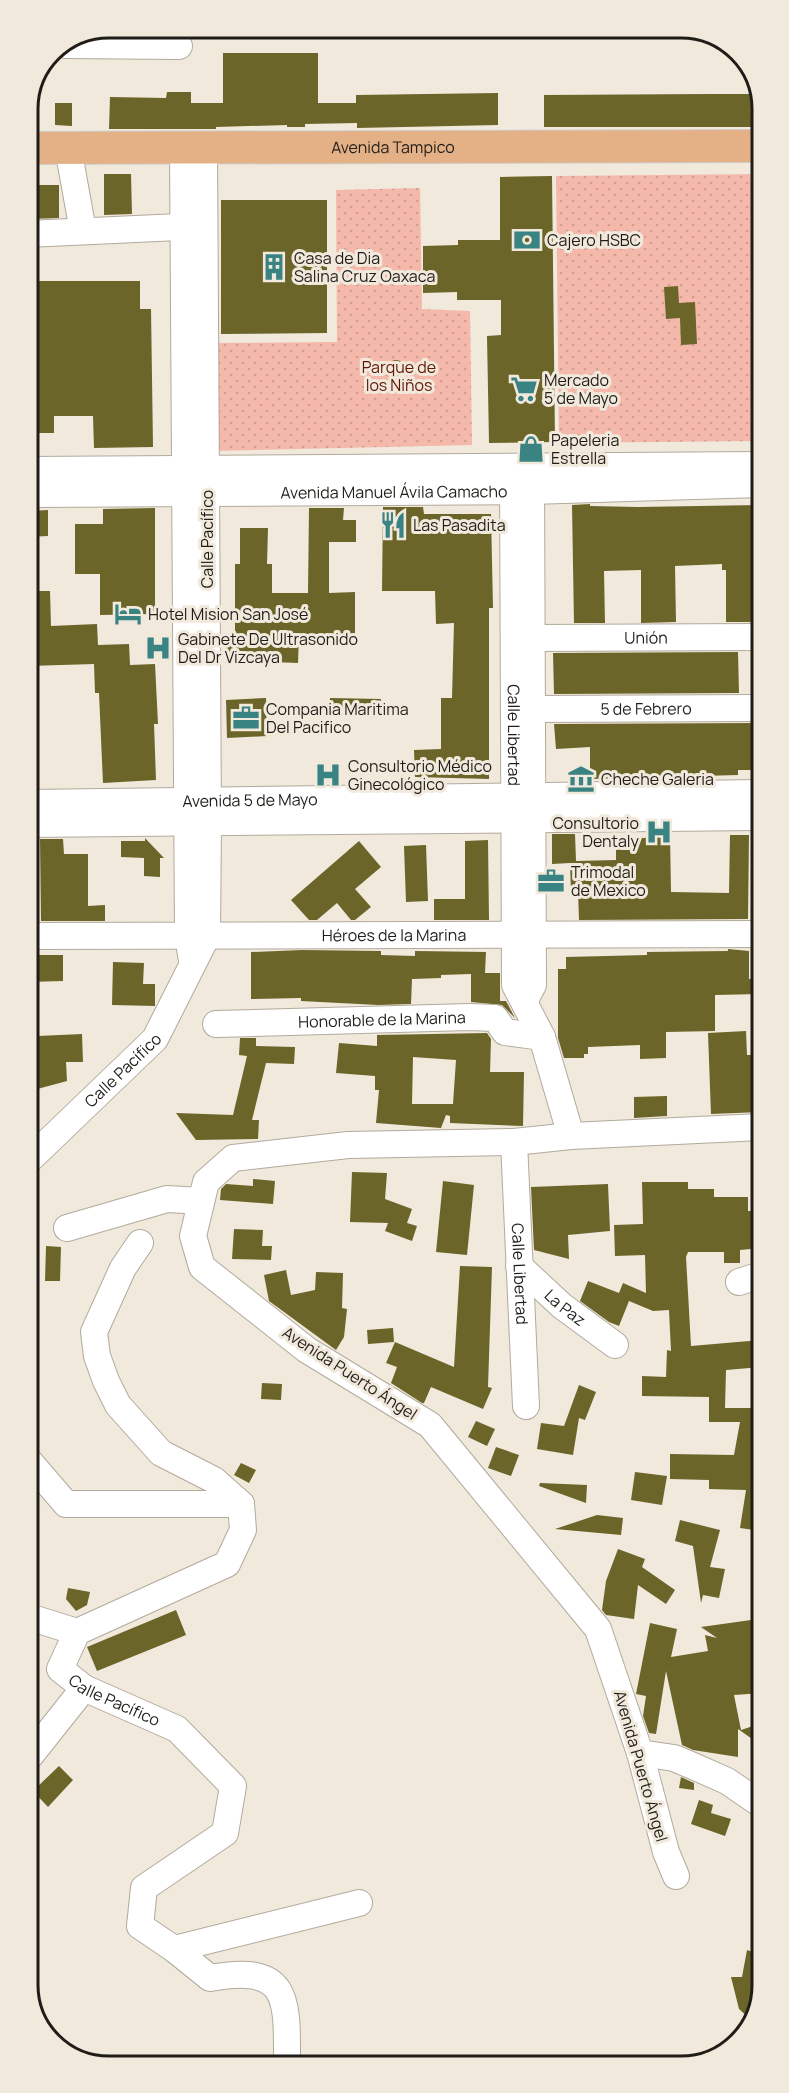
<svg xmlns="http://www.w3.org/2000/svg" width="789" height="2093" viewBox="0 0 789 2093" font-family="Manrope,sans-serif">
  <defs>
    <pattern id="park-dots" width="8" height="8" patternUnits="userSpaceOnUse" patternTransform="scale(1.5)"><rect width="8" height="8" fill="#f5b9ac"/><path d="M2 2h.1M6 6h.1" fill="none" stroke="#d29f93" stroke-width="1.8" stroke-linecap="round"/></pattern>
  </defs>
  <rect width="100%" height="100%" fill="#f1e9dc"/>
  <path fill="url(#park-dots)" d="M759,174L760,441L559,443L556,176Z
    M420,188L422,309L470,311L472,445L215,451L214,343L337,342L336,190Z"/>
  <path fill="#6b6529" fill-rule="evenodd" d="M223,53H318V103H356V95L498,93V125L357,128V123L305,124V127H287V125L216,127V129H109L110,97L166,98L167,92H191V103H223Z
    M708,94H759V127H544V95Z
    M55,103H72V126L55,125Z
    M104,174H131L132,214L104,215Z
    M552,176L555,442L489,443L487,336L501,335V300H457V292L423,293V246L458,245V240H500V177Z
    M29,185H59V218L29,219Z
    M221,200H327V333L221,334Z
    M27,281H140V309H151L153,447L94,448L93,416H54V433H32V418H28Z
    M678,286L679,303L695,302L697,344L681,345L680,318L666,319L664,287Z
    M388 368a8 8 0 1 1 16 0a8 8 0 1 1-16 0Z
    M590,504V506L638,507L760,505V545H755V574L760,573V622H726V570H722V564L675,566L676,622L641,623V570L604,571L605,623H574L572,505Z
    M383,507H423L424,514H491L493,608H489V779L415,777L414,750L441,749V698H452L454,623L436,624L435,591H382Z
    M155,508V614L100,615V574H75V524H103V509Z
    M309,508H344L343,520H356V542H329V593L355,592V634H299L298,663L244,661L226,664L225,645L235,644V564H240V528H268L267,564H272V593H308Z
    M48,510V536L28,537V511Z
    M28,591H50L51,626L97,624L98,645L129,644L130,665L155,664L158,724H154L156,780L103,783L99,693H95L94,664L28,666Z
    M738,652L739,693L554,694L553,653Z
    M266,698L267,736L227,738L226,700Z
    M330,698L381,699V716L329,714Z
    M756,723V770H738V775L590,779V747L556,749L554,724Z
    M552,834H575L576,861L616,860V840L670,836L671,892L729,893L730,835H749L748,919L579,920L578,892H571L570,863L552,864Z
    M145,838L164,858H160V877L144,876V858L121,857V841H145Z
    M40,839H63L64,854H88V906L105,905V921H41Z
    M488,840L489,920H434V899H465V841Z
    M359,841L381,867L355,889L371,907L355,920H351L337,903L317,920H309L291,900Z
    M426,845L428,901L406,902L404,846Z
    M728,949L749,951V979L760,978V994L715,995V1031L666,1032V1058L640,1059V1045L588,1047V1054H584V1058H564L558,1038V969H566V957L647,955V952L728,951Z
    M302,950L381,951V955L415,956V951L486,952L485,973H500V1001H506L515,1018L502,1005L471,1002V974L441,975V978L412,979L411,1004L378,1005L301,1001V998L251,999V952Z
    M28,955H63V981L28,982Z
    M113,962L144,963L143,984H155V1006L112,1005Z
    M746,1031L747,1055H761V1112L711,1114L708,1033Z
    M487,1033L491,1039L490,1072H524L523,1126L450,1123V1116L446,1115L441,1128L376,1123L379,1090H375V1076L336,1073L339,1043L377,1046V1035ZM413,1057L456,1060L453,1104H412Z
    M82,1034L83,1062H66L67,1081L30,1091L29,1054H39L38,1036Z
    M240,1038H256V1046L295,1047L294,1064L266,1063L252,1120H259L258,1139L196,1140L176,1113L233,1115L247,1056L239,1055Z
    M667,1096V1116L634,1118V1097Z
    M352,1172L387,1173L385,1199L412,1209L407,1223L417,1226L412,1241L385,1231L388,1223L350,1222Z
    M253,1179L275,1181L273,1204L220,1200L221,1189L226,1184L253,1186Z
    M443,1181L474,1185L467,1255L436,1252Z
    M642,1182H688V1189H714V1197H748V1211H761V1248L740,1250V1263H724V1252H688L686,1257L691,1346L761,1340V1367L726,1370L725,1408H757V1424L761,1425V1531L740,1528L746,1490L709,1489V1480L670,1479V1454L734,1455L740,1422H709V1397L642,1396V1376L666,1377L667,1350L671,1351L669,1310L653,1311L629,1301L619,1326L609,1322L580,1301L588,1281L619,1293L623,1283L646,1293L645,1255L615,1256L614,1225L643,1224Z
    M608,1184L610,1231L568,1235L569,1259L534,1250L531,1187Z
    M234,1229L263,1230L262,1246H272L271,1260L232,1259Z
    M46,1246L61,1247L60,1281H45Z
    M460,1266L492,1267L488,1387L492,1388L483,1409L431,1387L424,1403H422L391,1383L397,1367L386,1363L395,1342L454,1367Z
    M286,1270L291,1295L315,1290L316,1272L343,1273L342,1308L347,1309L344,1337L336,1350L269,1301L264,1275Z
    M393,1328L394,1342L368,1344L367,1330Z
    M262,1383L282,1384L281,1400L261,1399Z
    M579,1385L596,1392L585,1420L579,1418L573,1455L537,1449L541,1423L564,1426Z
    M476,1421L495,1429L487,1446L468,1437Z
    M496,1447L519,1455L511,1476L488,1468Z
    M241,1463L256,1470L249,1483L234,1475Z
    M635,1472L667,1476L662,1505L631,1500Z
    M540,1483L587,1485L586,1503L539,1486Z
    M597,1515L623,1518L621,1535L555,1529Z
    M680,1520L720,1530L710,1567L725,1569L719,1598L703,1595L701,1603L693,1546L675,1541Z
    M618,1549L645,1559L642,1567L675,1590L666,1604L638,1585L634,1619L606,1615L602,1610L606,1581Z
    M68,1588L90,1592L87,1605L76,1611L66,1599Z
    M176,1610L186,1635L97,1671L87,1647Z
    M751,1620V1635L761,1634L762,1693L734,1695L741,1730L762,1723V1746L738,1729V1757L693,1750L682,1745L666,1671L656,1734L649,1733L643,1716L646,1696L636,1694L650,1623L677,1629L671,1657L708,1651L705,1635L717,1638L701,1627Z
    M59,1766L73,1780L48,1807L33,1791Z
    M681,1777L694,1783V1790L679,1788Z
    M699,1800L713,1805L711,1813L731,1819L725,1836L691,1824Z
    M747,1950L762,1955L760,1992L750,2019L739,2009L731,1977H742Z"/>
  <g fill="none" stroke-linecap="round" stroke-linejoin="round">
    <defs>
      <g id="minor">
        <path d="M66,45L179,46"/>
        <path d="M68,148L83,231"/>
        <path d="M183,148L188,936L192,961"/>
        <path d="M27,234L201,226"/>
        <path d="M28,470L760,465"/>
        <path id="s1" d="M513,473L515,985L542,1037L571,1136"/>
        <path id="s2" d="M28,494L531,491L760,484"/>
        <path id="s3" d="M532,638L760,637"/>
        <path id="s4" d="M532,709L760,708"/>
        <path id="s5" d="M28,803L760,793"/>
        <path d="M28,824L760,817"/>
        <path id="s6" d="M28,936L760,934"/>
        <path d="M525,1000L533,985L531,475"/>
        <path id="s7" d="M216,1024L469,1017L495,1018L505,1032L542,1037"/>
        <path id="s8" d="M514,1142L526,1406"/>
        <path id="s9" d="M29,1160L155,1039L207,936L208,823L204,148"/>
        <path d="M67,1228L167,1199L201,1201"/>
        <path d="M140,1243L123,1268L94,1332L97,1356L106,1381L118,1405L161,1453L214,1480L241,1504"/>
        <path id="s10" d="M519,1266L562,1306L615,1345"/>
        <path d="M739,1282L761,1275"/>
        <path id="s11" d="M29,1461L66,1504H241L243,1530L227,1564L77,1632L60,1669L84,1688L177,1729L233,1786L225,1833L144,1888L140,1926L174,1949L359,1903"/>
        <path d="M29,1617L77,1632"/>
        <path d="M640,1753L674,1758L693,1766L727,1781L762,1805"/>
        <path d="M30,1756L84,1688"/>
        <path d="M676,1876L666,1852L640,1753L598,1629L430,1425L307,1350L202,1267L193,1236L206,1182L233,1158L348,1145L514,1142L571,1136L761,1127"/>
        <path d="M174,1949L210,1978C291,1963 287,2000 287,2065"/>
      </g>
      <g id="major">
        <path id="s12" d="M27,148L759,146"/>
      </g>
    </defs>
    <use href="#minor" stroke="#b1aa9d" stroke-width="28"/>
    <use href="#major" stroke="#cecdcc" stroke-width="34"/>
    <use href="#minor" stroke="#fff" stroke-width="26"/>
    <use href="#major" stroke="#e4b086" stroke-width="32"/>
    <path stroke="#767169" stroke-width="4.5" stroke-dasharray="12 6" stroke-linecap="butt" d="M106,28L690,29"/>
  </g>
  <defs>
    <symbol id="bank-bare" viewBox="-9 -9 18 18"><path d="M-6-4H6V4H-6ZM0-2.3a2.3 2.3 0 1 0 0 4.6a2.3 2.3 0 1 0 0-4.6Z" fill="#3a8383" stroke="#f1e9dc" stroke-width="2.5" paint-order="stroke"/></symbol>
    <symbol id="building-bare" viewBox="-9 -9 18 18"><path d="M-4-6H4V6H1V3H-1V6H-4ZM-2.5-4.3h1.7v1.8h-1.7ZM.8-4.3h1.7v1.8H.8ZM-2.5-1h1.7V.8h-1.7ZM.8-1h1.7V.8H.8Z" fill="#3a8383" stroke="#f1e9dc" stroke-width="2.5" paint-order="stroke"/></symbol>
    <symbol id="supermarket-bare" viewBox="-9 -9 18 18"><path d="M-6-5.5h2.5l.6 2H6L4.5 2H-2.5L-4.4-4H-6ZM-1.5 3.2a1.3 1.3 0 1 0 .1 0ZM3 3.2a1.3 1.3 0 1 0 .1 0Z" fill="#3a8383" stroke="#f1e9dc" stroke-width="2.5" paint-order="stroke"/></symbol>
    <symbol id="shop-bare" viewBox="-9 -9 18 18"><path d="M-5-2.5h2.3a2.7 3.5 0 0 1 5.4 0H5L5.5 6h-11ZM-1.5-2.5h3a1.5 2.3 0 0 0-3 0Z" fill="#3a8383" stroke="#f1e9dc" stroke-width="2.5" paint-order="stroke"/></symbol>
    <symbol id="restaurant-bare" viewBox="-9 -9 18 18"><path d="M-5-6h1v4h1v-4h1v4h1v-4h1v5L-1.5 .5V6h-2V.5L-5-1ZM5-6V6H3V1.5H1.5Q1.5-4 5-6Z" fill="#3a8383" stroke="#f1e9dc" stroke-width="2.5" paint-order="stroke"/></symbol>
    <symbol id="hotel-bare" viewBox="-9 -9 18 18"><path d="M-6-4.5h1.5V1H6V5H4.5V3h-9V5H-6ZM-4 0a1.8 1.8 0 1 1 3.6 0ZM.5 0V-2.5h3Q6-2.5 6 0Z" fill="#3a8383" stroke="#f1e9dc" stroke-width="2.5" paint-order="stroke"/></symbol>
    <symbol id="hospital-bare" viewBox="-9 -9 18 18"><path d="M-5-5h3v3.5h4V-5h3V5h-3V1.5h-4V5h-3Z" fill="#3a8383" stroke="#f1e9dc" stroke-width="2.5" paint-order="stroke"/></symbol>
    <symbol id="office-bare" viewBox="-9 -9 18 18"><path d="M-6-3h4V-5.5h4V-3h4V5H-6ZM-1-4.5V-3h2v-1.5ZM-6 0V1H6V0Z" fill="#3a8383" stroke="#f1e9dc" stroke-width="2.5" paint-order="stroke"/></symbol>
    <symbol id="museum-bare" viewBox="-9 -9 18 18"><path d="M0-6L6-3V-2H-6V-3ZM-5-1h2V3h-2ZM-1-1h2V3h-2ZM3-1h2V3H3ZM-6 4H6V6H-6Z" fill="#3a8383" stroke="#f1e9dc" stroke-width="2.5" paint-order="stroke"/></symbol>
  </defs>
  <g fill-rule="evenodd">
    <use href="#bank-bare" x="508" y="221" width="38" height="38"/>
    <use href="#building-bare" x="255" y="248" width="38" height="38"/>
    <use href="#supermarket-bare" x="505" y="370" width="38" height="38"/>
    <use href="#shop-bare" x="512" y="430" width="38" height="38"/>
    <use href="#restaurant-bare" x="374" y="506" width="38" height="38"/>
    <use href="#hotel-bare" x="109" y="595" width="38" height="38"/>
    <use href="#hospital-bare" x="139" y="629" width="38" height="38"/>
    <use href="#office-bare" x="227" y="699" width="38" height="38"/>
    <use href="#hospital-bare" x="309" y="756" width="38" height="38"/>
    <use href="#museum-bare" x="562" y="760" width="38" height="38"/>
    <use href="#hospital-bare" x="640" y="813" width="38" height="38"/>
    <use href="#office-bare" x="532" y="862" width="38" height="38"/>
  </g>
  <g text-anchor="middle" stroke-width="6" stroke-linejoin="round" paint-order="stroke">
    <g font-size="16" fill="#201d19" stroke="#f1e9dc">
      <text dy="6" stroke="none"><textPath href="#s12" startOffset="366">Avenida Tampico</textPath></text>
      <text dy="6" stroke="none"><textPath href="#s2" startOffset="366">Avenida Manuel Ávila Camacho</textPath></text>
      <text transform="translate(207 539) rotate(-90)" y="6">Calle Pacífico</text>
      <text dy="6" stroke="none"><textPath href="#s3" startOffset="114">Unión</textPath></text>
      <text dy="6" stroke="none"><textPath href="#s4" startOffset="114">5 de Febrero</textPath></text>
      <text dy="6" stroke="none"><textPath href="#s1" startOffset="262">Calle Libertad</textPath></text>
      <text dy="6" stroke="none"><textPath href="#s5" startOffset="222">Avenida 5 de Mayo</textPath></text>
      <text dy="6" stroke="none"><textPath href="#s6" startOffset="366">Héroes de la Marina</textPath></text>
      <text dy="6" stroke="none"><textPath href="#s7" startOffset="166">Honorable de la Marina</textPath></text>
      <text dy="6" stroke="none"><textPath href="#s9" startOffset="130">Calle Pacífico</textPath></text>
      <text dy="6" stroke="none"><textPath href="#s8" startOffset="132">Calle Libertad</textPath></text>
      <text dy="6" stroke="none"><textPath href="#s10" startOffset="62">La Paz</textPath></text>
      <text transform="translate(350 1373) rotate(33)" y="6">Avenida Puerto Ángel</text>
      <text dy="6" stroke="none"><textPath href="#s11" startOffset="564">Calle Pacífico</textPath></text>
      <text transform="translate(641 1766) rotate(74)" y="6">Avenida Puerto Ángel</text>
    </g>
    <g font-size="16" fill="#201d19" stroke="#f1e9dc" text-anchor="start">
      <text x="547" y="246">Cajero HSBC</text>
      <text x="294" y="264">Casa de Dia<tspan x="294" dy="18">Salina Cruz Oaxaca</tspan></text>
      <text x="544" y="386">Mercado<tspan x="544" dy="18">5 de Mayo</tspan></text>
      <text x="551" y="446">Papeleria<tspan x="551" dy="18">Estrella</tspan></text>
      <text x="413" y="531">Las Pasadita</text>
      <text x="148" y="620">Hotel Mision San José</text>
      <text x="178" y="645">Gabinete De Ultrasonido<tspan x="178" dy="18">Del Dr Vizcaya</tspan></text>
      <text x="266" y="715">Compania Maritima<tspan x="266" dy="18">Del Pacifico</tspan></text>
      <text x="348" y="772">Consultorio Médico<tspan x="348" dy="18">Ginecológico</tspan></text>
      <text x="601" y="785">Cheche Galeria</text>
      <text x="639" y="829" text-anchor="end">Consultorio<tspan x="639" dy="18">Dentaly</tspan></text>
      <text x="571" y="878">Trimodal<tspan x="571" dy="18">de Mexico</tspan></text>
    </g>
    <g font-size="16" fill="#621606" stroke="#f1e9dc">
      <text x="399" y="373">Parque de<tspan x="399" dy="18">los Niños</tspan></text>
    </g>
  </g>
  <path d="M0 0H789V2093H0ZM109 38H681A71 71 0 0 1 752 109V1985A71 71 0 0 1 681 2056H109A71 71 0 0 1 38 1985V109A71 71 0 0 1 109 38Z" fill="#f1e9dc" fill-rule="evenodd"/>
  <path fill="none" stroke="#201d19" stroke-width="3" d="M109 38H681A71 71 0 0 1 752 109V1985A71 71 0 0 1 681 2056H109A71 71 0 0 1 38 1985V109A71 71 0 0 1 109 38Z"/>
</svg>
